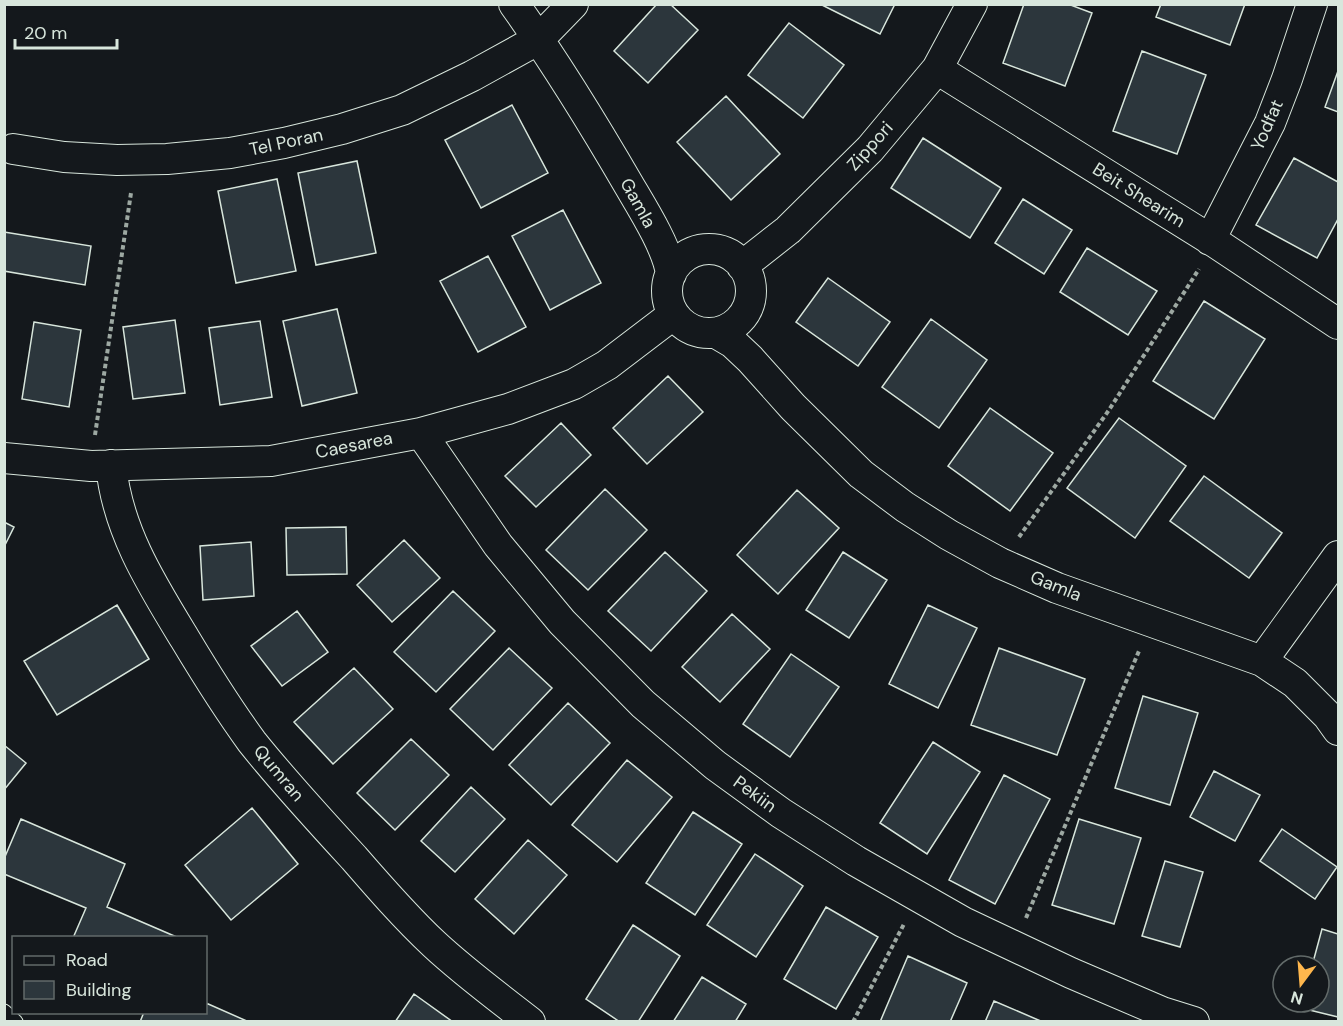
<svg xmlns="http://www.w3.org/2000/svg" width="1343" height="1026" viewBox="0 0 1343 1026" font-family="'DM Sans',sans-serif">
  <rect width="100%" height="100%" fill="#14181c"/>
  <path fill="#2c363c" stroke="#d8e6dc" stroke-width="1.5" d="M657,4H670L698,30L648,83L614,51Z
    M820,4H895L880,34Z
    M1024,4H1068L1092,13L1065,86L1003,63Z
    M1161,4H1245L1230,45L1156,17Z
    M789,23L844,65L803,118L748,75Z
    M1142,51L1206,75L1177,154L1113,131Z
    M1338,71V112L1325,107Z
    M726,96L780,154L731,200L677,142Z
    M512,105L548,173L481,208L445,140Z
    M923,138L1001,188L970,238L891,188Z
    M1294,158L1338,182V219L1317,258L1256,225Z
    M357,161L376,253L316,265L298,173Z
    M277,179L296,271L236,283L218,191Z
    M1023,199L1072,230L1044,274L995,243Z
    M563,210L601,283L550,310L512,236Z
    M4,232L91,246L85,285L4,271Z
    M1087,248L1157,291L1128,335L1060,292Z
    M488,256L526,327L478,352L440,281Z
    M828,278L890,322L858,366L796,322Z
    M1204,301L1265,339L1214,419L1153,381Z
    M337,309L357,393L302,406L283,321Z
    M931,319L987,360L939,428L882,387Z
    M175,320L185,393L133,399L123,327Z
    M260,321L272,397L220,405L209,328Z
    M34,322L81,330L69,407L22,399Z
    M668,376L703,412L647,464L613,428Z
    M990,408L1053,453L1010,511L948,466Z
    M1119,418L1186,466L1135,538L1067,488Z
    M561,423L591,455L536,507L505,476Z
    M1204,476L1282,533L1249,578L1170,521Z
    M605,489L647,530L588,590L546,550Z
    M797,490L839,528L778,594L737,555Z
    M4,522L14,527L4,547Z
    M346,527L347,574L287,575L286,528Z
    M404,540L440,578L392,622L357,585Z
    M251,542L254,596L203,600L200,546Z
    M665,552L707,591L651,651L608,611Z
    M843,552L887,580L849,638L806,610Z
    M453,591L495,631L436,692L394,652Z
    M117,605L149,659L57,715L24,661Z
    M928,605L977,628L938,708L889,684Z
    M297,611L328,652L282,686L251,646Z
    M732,614L770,649L720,702L682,667Z
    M509,648L552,688L493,750L450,709Z
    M999,648L1085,679L1057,755L971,725Z
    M791,654L839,687L790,757L743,724Z
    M354,668L393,709L333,764L294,722Z
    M1143,696L1198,713L1170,805L1115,788Z
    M568,703L610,743L551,805L509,765Z
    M411,739L449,775L395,830L357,793Z
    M933,742L980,772L927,854L880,823Z
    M4,745L26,763L4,790Z
    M627,760L672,797L617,862L572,825Z
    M1214,771L1260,795L1235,841L1190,817Z
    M1004,775L1050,799L995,904L949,880Z
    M471,787L505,819L455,872L421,841Z
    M252,808L298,864L231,920L185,865Z
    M693,812L742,844L695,915L646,883Z
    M21,819L125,864L107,907L179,938H73L86,908L4,874V859Z
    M1079,819L1141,838L1114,924L1052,905Z
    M1282,829L1337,867L1315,899L1260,861Z
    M528,840L567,875L514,934L475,899Z
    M755,854L803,886L756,957L707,925Z
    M1165,861L1203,872L1180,947L1142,936Z
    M826,907L878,937L836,1009L784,979Z
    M633,925L680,956L638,1022H620L586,999Z
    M1322,929L1338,934V1017L1301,1008L1303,1002H1319V966H1312Z
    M908,956L967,983L950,1022H880Z
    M702,977L746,1004L735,1022H673Z
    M414,994L453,1022H395Z
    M994,1001L1043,1022H985Z
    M206,1003L249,1022H140L144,1012H206Z"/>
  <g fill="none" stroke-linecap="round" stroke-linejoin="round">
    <defs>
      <path id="service" d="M4,1012L15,1022"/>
      <path id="minor" d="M514,4C556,63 594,125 630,187C643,209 668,249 671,274
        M937,69L1216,243L1338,324
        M13,149L64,157L117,160L167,159L230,153L284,143L342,129L402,110L472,76L539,39L573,4
        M1210,240L1270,123L1287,79L1312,4
        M667 291a42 42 0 1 1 84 0a42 42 0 1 1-84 0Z
        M742,266L788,230L870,149L937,69L972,4
        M716,333L733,343L750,359L793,407L861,474L905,507L949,535L1000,563L1057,588L1262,661L1295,683L1328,716L1338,730
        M421,433L498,545L562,622L643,704L715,765L781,813L856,861L963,922L1071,973L1162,1012L1194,1022
        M4,458L91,466L271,461L421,433L508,409L574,384L607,365L674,314
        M111,465C117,530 152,585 185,639C206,674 228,709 252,742C284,782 319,820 354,858C380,888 406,918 434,944C464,972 498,997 530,1022
        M1262,661L1338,556"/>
    </defs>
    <use href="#service" stroke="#d8e6dc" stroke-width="17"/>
    <use href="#minor" stroke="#d8e6dc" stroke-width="32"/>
    <path stroke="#9da8a2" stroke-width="4" stroke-dasharray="4.5 3" stroke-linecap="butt" d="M95,435L131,193
      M1019,537L1109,410L1199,269
      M1026,918L1139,651
      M853,1022L904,924"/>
    <use href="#service" stroke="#14181c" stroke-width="15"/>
    <use href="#minor" stroke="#14181c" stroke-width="30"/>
  </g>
  <g text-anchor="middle" stroke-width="4.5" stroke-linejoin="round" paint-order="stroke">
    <g font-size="18" fill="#d8e6dc" stroke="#14181c">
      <text transform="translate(1267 125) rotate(-66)" y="6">Yodfat</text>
      <text transform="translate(286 142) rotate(-12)" y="6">Tel Poran</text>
      <text transform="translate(870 146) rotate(-48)" y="6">Zippori</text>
      <text transform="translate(1139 195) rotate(32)" y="6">Beit Shearim</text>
      <text transform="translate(638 203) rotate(61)" y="6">Gamla</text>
      <text transform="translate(354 445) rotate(-11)" y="6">Caesarea</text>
      <text transform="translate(1056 586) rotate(22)" y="6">Gamla</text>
      <text transform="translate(279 773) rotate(50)" y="6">Qumran</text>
      <text transform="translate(755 794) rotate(36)" y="6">Pekiin</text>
    </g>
  </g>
  <rect width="1343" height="1026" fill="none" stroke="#d8e6dc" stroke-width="12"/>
  <rect x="12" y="936" width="195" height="78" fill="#14181c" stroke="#626a69" stroke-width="1.5"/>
  <rect x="24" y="956" width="30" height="9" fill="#14181c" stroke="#626a69" stroke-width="1.5"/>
  <text x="66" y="966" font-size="18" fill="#d8e6dc">Road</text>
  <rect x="24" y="981" width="30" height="18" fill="#2c363c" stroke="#626a69" stroke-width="1.5"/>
  <text x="66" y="996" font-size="18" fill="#d8e6dc">Building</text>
  <g transform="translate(1301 984) rotate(196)"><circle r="28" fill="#14181c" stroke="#626a69" stroke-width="1.5"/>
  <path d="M0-4.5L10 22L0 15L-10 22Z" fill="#ffb74d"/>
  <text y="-9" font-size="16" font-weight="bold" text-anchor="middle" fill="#d8e6dc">N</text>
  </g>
  <path d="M15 39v9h102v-9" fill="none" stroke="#d8e6dc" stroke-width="3"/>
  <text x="24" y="39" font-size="18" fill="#d8e6dc" stroke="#14181c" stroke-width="4.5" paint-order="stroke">20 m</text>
</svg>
